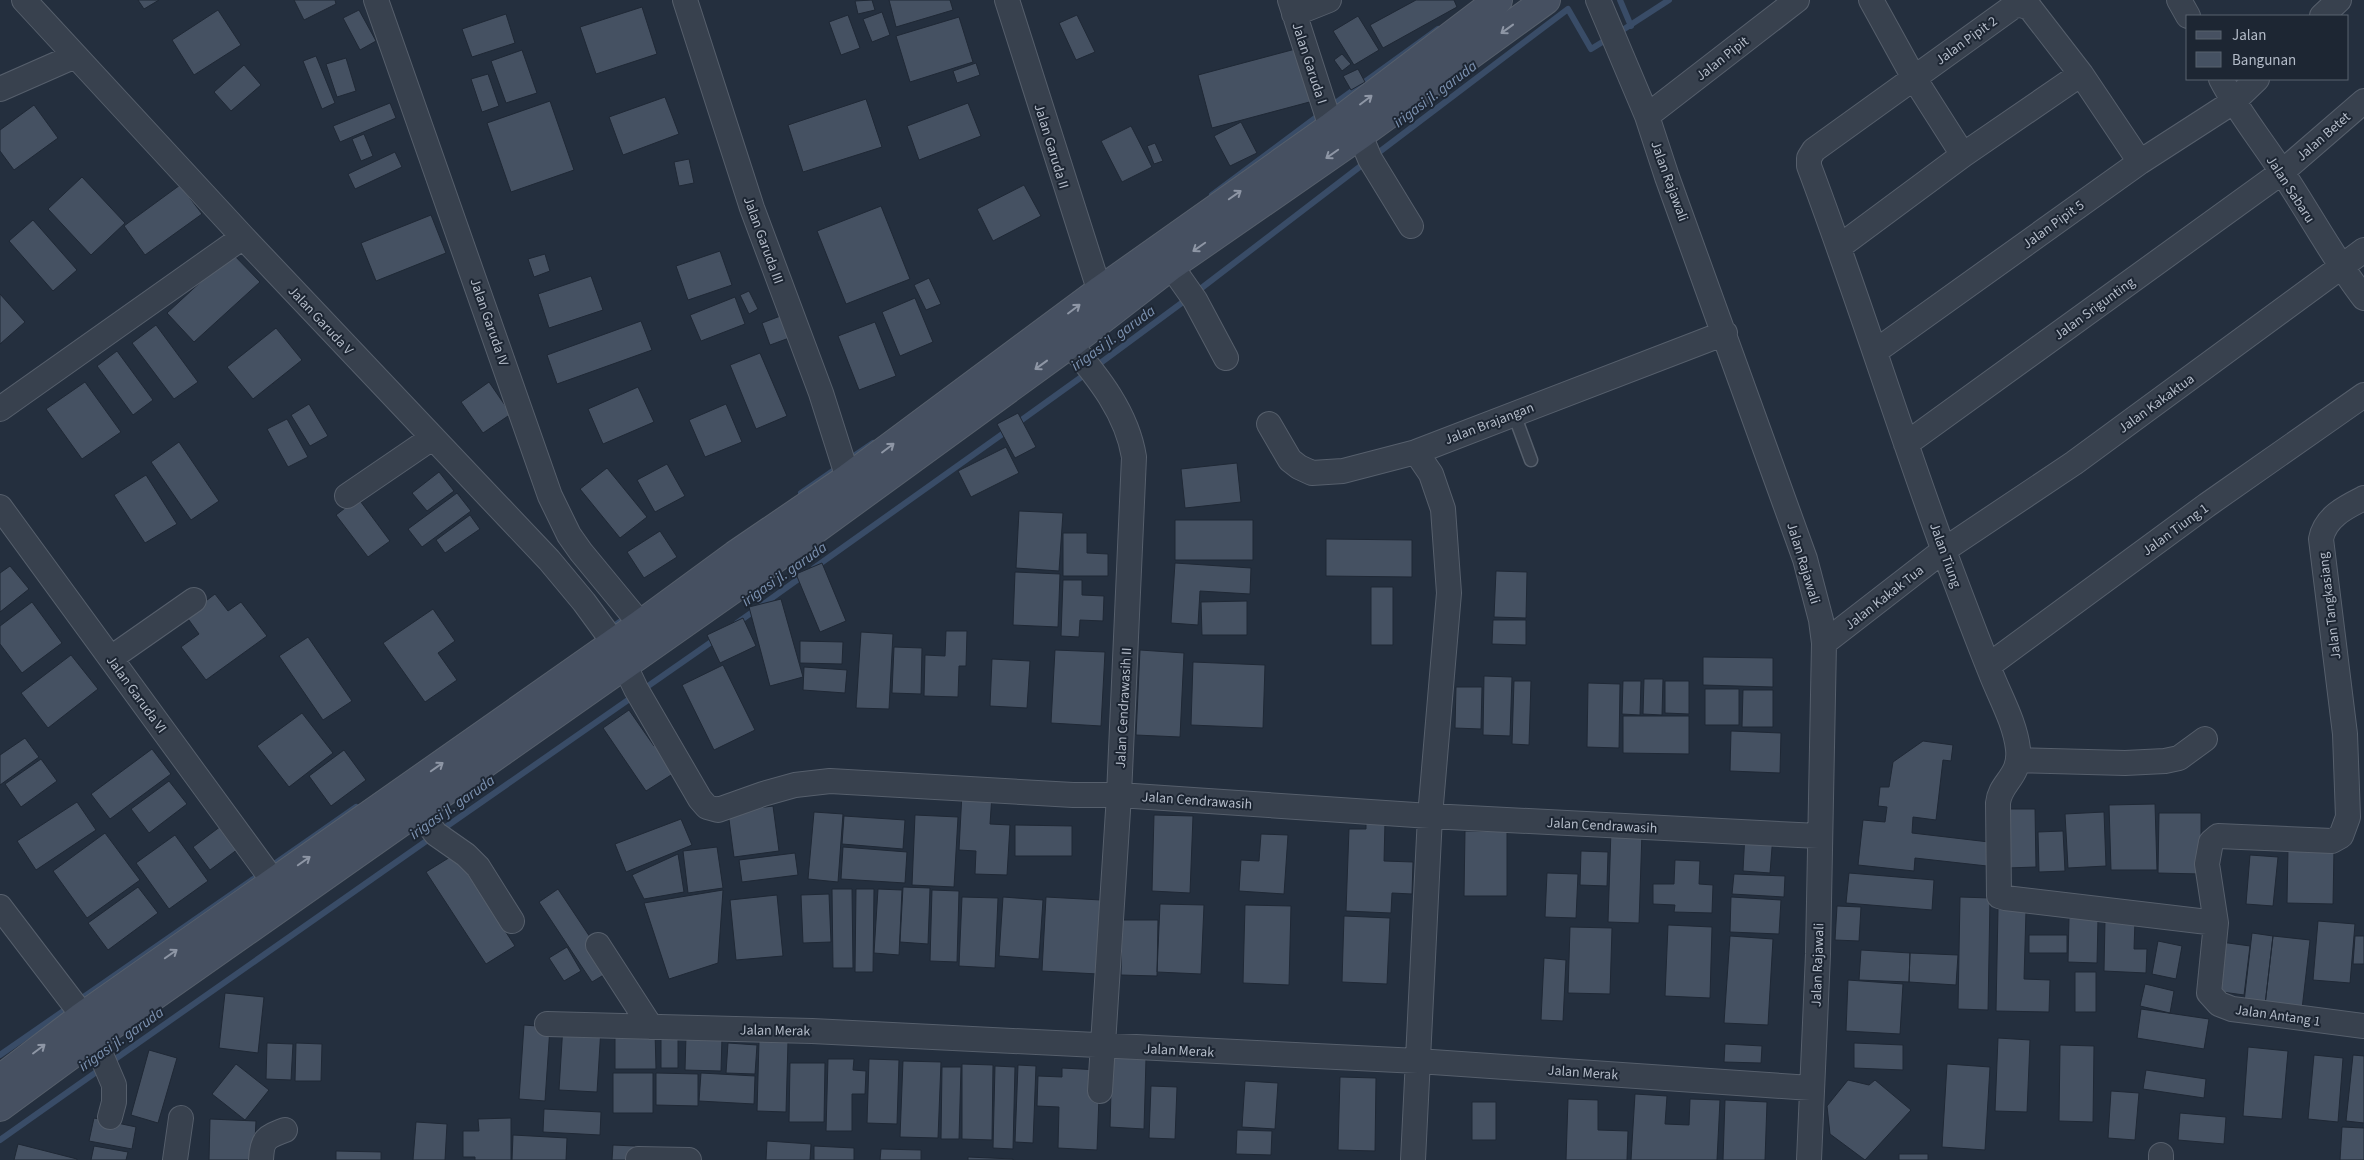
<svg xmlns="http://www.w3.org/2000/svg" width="2364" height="1160" viewBox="0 0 2364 1160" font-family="'Source Sans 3',sans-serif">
  <rect width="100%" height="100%" fill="#242f3e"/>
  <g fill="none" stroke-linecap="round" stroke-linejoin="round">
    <path stroke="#394c67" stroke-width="6" d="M1620,0L1631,26
      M1618,33L1669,0
      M1330,107L1438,29
      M1374,156L1568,9L1591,49L1609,38
      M1212,195L1322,113
      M1195,293L1366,162
      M1095,367L1187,299
      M1016,424L1087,373
      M848,460L873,443
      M801,493L840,466
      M814,568L1008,430
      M737,623L804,575
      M610,629L628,616
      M440,831L717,638
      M270,867L356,807
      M0,1055L262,873
      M111,1062L432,837
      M0,1140L102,1068"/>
  </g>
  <path fill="#455162" stroke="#1f2835" d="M138,0H159L144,9Z
    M294,0H335L336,4L304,20Z
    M872,0L875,10L858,14L855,1Z
    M889,0H950L953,10L896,27Z
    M1416,0H1454L1457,7L1383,48L1370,25Z
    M642,7L657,54L596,74L580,27Z
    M218,10L241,45L194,75L172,40Z
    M359,10L376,41L360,50L343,18Z
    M882,12L890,35L872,42L863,19Z
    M506,14L515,43L472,57L462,29Z
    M848,15L860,48L841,55L829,22Z
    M1077,15L1095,52L1076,60L1059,23Z
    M1358,16L1379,50L1354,65L1333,31Z
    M959,17L973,62L910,82L896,36Z
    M1303,47L1317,100L1212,128L1198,75Z
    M522,50L537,93L506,103L491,61Z
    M1342,54L1351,64L1342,71L1334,60Z
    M316,56L335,103L322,109L303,61Z
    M346,58L356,91L337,97L326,64Z
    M976,63L980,75L957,83L953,71Z
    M244,65L261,85L231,111L214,92Z
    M1358,69L1365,82L1351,90L1343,76Z
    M488,74L499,106L482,112L471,79Z
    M665,97L679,134L623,155L609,117Z
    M866,99L882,147L803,172L788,125Z
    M550,101L574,170L511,192L487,123Z
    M390,103L396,118L340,142L333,126Z
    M968,103L981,136L919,160L907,126Z
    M34,105L58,138L14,170L0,151V130Z
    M1241,122L1257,153L1230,166L1214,136Z
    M1131,126L1152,167L1122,182L1101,141Z
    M364,134L373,156L361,161L352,139Z
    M1155,143L1163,161L1154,164L1147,146Z
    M395,152L402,167L355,189L348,174Z
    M689,159L694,183L679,186L674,162Z
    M82,177L125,223L91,255L48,209Z
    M180,185L202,214L145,255L124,226Z
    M1024,185L1041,216L993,241L977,209Z
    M881,206L910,279L846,304L817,231Z
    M431,215L446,253L376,281L361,243Z
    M33,220L77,270L53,291L9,241Z
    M720,251L732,285L688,300L676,266Z
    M232,253L260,282L194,342L167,313Z
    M545,254L550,271L534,277L528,259Z
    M591,276L603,310L549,328L538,294Z
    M929,278L941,304L926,310L914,285Z
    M749,291L758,309L749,314L740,295Z
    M0,294L25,322L0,344Z
    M735,297L745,324L701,341L690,315Z
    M915,298L933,342L900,356L882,312Z
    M783,315L792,337L770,345L762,323Z
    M641,321L652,350L557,384L547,355Z
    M875,322L896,376L859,390L838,336Z
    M156,325L198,382L174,399L132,343Z
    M276,328L302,360L253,399L227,367Z
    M117,351L153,400L133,415L97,366Z
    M760,353L787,416L756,429L730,365Z
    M85,382L121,432L82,459L46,409Z
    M489,382L511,414L483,433L461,402Z
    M638,387L654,422L603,444L588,409Z
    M309,404L328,436L310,446L291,415Z
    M726,404L742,442L705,457L689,420Z
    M1018,413L1036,447L1015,458L997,424Z
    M287,419L308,457L288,467L267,429Z
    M179,442L219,501L191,520L151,462Z
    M1006,447L1019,473L971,497L958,471Z
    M1237,463L1241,502L1185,508L1181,469Z
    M667,464L685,496L655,512L637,480Z
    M607,468L647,517L620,538L580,489Z
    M439,472L454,491L427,511L412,493Z
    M146,475L177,524L145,543L114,495Z
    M457,493L471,511L422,547L408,529Z
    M358,498L390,541L368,557L336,515Z
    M1019,511L1063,513L1059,571L1016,568Z
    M470,515L480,529L445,553L436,540Z
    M1175,520H1253V560H1175Z
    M660,531L677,557L644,578L627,552Z
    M1063,533H1087V553L1108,554V576H1063Z
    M1326,539L1412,540V577L1326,576Z
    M822,563L846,621L820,632L796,574Z
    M1175,563L1251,568L1250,594L1200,591L1198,625L1171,623Z
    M10,566L29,589L0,612V573Z
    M1496,571L1527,572L1526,618L1494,617Z
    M1015,572L1060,574L1058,627L1013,625Z
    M1063,580H1082V595L1104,596L1103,621L1080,620L1079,637L1061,636Z
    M1371,587H1393V645H1371Z
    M215,594L228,611L241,602L267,636L206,680L181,647L199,634L186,616Z
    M781,599L803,677L770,686L749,607Z
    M1247,601V635H1202L1201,602Z
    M32,602L62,643L22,673L0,644V626Z
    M433,609L455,641L438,653L457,680L425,702L383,643Z
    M743,618L756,646L720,663L707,635Z
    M1493,620H1526V645L1492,644Z
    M946,631H967L966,666H959L958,697L924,696L925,655L945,656Z
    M861,632L893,634L889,709L856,708Z
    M308,637L352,701L323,720L279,656Z
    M800,641L843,642L842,664L800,663Z
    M894,647L922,648L921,694L892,693Z
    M1055,650L1105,652L1101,726L1051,723Z
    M1140,650L1184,653L1180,737L1136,735Z
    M71,655L98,689L48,728L21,693Z
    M1703,657L1773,658V687L1703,685Z
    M992,659L1030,661L1027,708L990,706Z
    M1193,662L1265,665L1263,728L1191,725Z
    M723,665L755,730L714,750L682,685Z
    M804,667L847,670L845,693L803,690Z
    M1484,676L1512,677L1510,736L1483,735Z
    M1644,679H1663L1662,715L1643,714Z
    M1514,681H1531L1529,745L1512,744Z
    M1623,681H1641L1640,715L1622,714Z
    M1665,681H1689V714L1665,713Z
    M1588,683L1620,684L1619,748L1587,747Z
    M1456,687H1482L1481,729L1455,728Z
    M1705,689H1739V725H1705Z
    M1743,690H1773V727H1742Z
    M629,710L654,746L660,742L679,770L646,791L603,728Z
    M302,713L333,753L289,787L257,746Z
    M1623,716H1689V754L1623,753Z
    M1731,731L1781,733L1780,773L1730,771Z
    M25,738L39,757L0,785V755Z
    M1923,741L1953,745L1951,761L1943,760L1936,820L1913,817L1912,833L1989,842L1987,866L1915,858L1914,871L1858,865L1863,820L1885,822L1887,807L1878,806L1880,787H1889L1893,762Z
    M152,749L171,774L110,819L91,794Z
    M344,750L366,780L331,806L309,776Z
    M41,759L57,781L21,807L5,784Z
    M169,781L187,804L149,833L131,809Z
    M962,793L992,795L990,824L1010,825L1007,875L975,874L976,851L959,850Z
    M77,802L96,830L36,870L17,841Z
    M2155,804L2157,870H2111L2109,805Z
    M773,806L779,851L734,857L728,812Z
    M2006,809H2035L2036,867L2007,868Z
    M814,812L843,814L838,882L808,879Z
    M2104,812L2106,866L2068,868L2065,814Z
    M2159,813H2201V874L2158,873Z
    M915,815L958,817L954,887L912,885Z
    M1154,815L1193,816L1190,893L1152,891Z
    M844,816L905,820L903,849L842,844Z
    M681,819L692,845L626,872L615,844Z
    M1366,821L1385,822L1384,861L1413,862L1412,894L1392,893L1391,913L1346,911L1349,829H1366Z
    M1015,825L1072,826V856H1015Z
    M221,826L238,849L210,870L193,847Z
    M1611,830L1642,832L1639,923L1608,922Z
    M1465,831H1507V896H1464Z
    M2063,831L2065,871L2039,872L2038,832Z
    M105,833L140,880L87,918L53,871Z
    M1745,833L1773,835L1770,873L1743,871Z
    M1261,834L1288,835L1284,894L1239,891L1241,860L1259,861Z
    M175,835L208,881L169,909L136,863Z
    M717,847L723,888L688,893L683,851Z
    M843,847L907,852L905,883L841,879Z
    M2288,848L2334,849L2333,904L2287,903Z
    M1581,851L1608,852L1607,886L1580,885Z
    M795,853L798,875L742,882L739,860Z
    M455,854L515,946L486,964L426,872Z
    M678,854L684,892L644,899L632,875Z
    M2250,855L2278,857L2273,906L2246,904Z
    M1675,860L1700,861L1699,884L1713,885L1712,913L1674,912L1675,905L1653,904V884H1674Z
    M1547,873L1578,874L1576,918L1545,917Z
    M1849,873L1934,880L1932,910L1846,903Z
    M1734,874L1785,876L1784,897L1732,894Z
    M138,887L158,913L108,950L88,923Z
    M903,887L930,888L928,944L900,942Z
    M558,889L612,970L592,982L539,902Z
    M832,889H852L853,968H833Z
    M856,889H874L873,972H855Z
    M878,889L902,890L899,955L874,953Z
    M723,890L718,963L669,979L644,903Z
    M932,890L959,891L957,962L930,961Z
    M829,894L831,942L803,943L801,895Z
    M777,895L783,956L736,960L730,900Z
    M962,897L998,898L995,968L959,966Z
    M1003,897L1043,900L1039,959L999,956Z
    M1046,897L1101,900L1098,974L1042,971Z
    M1731,897L1781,900L1779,934L1730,932Z
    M1960,897L1990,898L1988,1010L1958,1009Z
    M1160,904L1204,905L1201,974L1157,972Z
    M1245,905L1291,906L1289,985L1243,983Z
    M1837,906L1861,907L1859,941L1835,940Z
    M1998,909L2026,911L2024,979L2050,980L2049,1012L1996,1011Z
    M1344,916L1390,918L1387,984L1342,982Z
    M2069,918L2098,919L2097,963L2068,962Z
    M1122,920H1158L1157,976L1121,975Z
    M2105,920L2135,921L2134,949H2147L2146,973L2104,971Z
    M2318,921L2355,924L2350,983L2313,980Z
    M1668,925L1712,927L1710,998L1665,996Z
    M1570,927L1612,928L1610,994L1568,993Z
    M2252,933L2273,936L2265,1005L2244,1002Z
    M2029,935H2067V953H2029Z
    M1730,936L1773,939L1768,1025L1724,1023Z
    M2273,936L2310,940L2302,1009L2265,1005Z
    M2355,936H2364V964H2353Z
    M2158,941L2182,946L2176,979L2152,974Z
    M2221,942L2250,946L2244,995L2215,991Z
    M567,947L581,971L564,981L549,958Z
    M1861,950L1910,953L1909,982L1859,980Z
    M1910,953L1958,955L1956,985L1909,982Z
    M1544,958L1566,960L1563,1021L1541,1020Z
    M2075,972H2096V1012H2075Z
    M1848,980L1903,984L1900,1034L1846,1031Z
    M2145,984L2174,991L2170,1013L2140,1006Z
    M225,993L264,997L258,1053L219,1048Z
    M2141,1009L2209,1019L2204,1049L2137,1038Z
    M524,1025L550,1027L545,1101L519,1099Z
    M563,1025L601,1028L597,1092L559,1090Z
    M615,1031H655L656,1069H615Z
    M661,1032L678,1033V1068H661Z
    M686,1036L722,1037L721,1071L685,1070Z
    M1998,1038L2030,1040L2027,1112L1995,1111Z
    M759,1041H788L786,1112L757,1111Z
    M267,1043L293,1044L291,1080L266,1079Z
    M296,1043L322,1044L321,1081H295Z
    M728,1043L757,1045L755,1074L726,1073Z
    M1854,1043L1903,1045V1070L1854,1068Z
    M1725,1044L1762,1046L1761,1063L1724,1062Z
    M2060,1045L2094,1046L2093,1122L2059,1121Z
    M2248,1047L2288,1051L2282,1119L2243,1116Z
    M149,1050L177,1058L158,1123L131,1115Z
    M2314,1055L2343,1058L2338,1122L2308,1119Z
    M2353,1055L2364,1056V1123L2346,1121Z
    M1112,1058L1146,1059L1144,1129L1110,1127Z
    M828,1059H854L853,1070L866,1071L865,1094H852V1131H826Z
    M869,1059L899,1060L897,1124L867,1123Z
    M903,1061L941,1062L938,1138L900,1137Z
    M790,1063H825L824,1122H789Z
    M236,1064L269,1090L245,1120L212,1094Z
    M962,1064L993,1065L992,1140L962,1139Z
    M1947,1064L1990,1067L1985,1150L1942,1147Z
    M1018,1065L1036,1066L1033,1143L1015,1142Z
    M995,1066L1015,1067L1013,1149L993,1148Z
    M942,1067H961L959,1139H941Z
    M1062,1068L1100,1070L1097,1150L1058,1148L1059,1107L1037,1106L1038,1076L1062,1077Z
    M2146,1070L2206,1079L2204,1098L2143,1089Z
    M613,1073H653V1113H613Z
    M656,1073L698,1074V1106L656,1105Z
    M701,1073L755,1076L754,1104L699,1101Z
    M1340,1077L1376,1078L1375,1151L1338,1150Z
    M1848,1080L1869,1085L1875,1080L1911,1110L1865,1160L1830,1134L1827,1106Z
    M1245,1081L1278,1083L1275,1129L1242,1127Z
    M1151,1086L1177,1087L1175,1139L1149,1138Z
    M2111,1091L2139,1093L2135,1140L2108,1138Z
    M1635,1094L1667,1096L1665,1124L1689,1125L1690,1099L1720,1100L1717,1160H1631Z
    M1568,1099L1598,1100V1130L1628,1131L1627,1160H1566Z
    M1725,1100L1767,1102L1765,1160H1723Z
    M1472,1102H1496V1140H1472Z
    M544,1109L601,1112L600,1135L543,1132Z
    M2180,1113L2226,1117L2224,1144L2178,1140Z
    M94,1118L136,1127L132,1149L89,1141Z
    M511,1118V1160H475V1157H463V1131H479L478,1119Z
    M210,1119L256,1121L254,1160H209Z
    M416,1122L447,1124L445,1160H413Z
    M2342,1127L2364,1128V1160H2340Z
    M1237,1130L1272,1131L1271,1155L1236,1154Z
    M513,1135L567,1138L566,1160H512Z
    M767,1141L811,1144L810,1160H766Z
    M18,1144L77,1159V1160H14Z
    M613,1145L635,1146L634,1160H612Z
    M94,1146L128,1152L126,1160H91Z
    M814,1146L854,1148V1160H814Z
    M881,1149L921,1150V1160H880Z
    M336,1151L381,1152V1160H336Z
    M1899,1154H1928V1160H1899Z
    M968,1157L1013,1159V1160H968Z"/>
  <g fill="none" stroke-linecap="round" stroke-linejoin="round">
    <defs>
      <path id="lane" d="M1514,414L1531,460"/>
      <path id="street" d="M24,0L243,237L549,560L584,602L614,643L636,689L700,799L707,807L718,810L763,794L795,785L830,781L1073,795H1119L1430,816L1819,836
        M376,0L550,496L569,535L581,552L652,638
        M685,0L752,208L821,393L848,478
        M1007,0L1105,308
        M1290,0L1331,127
        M1598,0L1647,116L1667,177L1805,559L1821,620L1824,643L1818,954L1809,1160
        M1871,0L1914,78L1963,155
        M2179,0L2188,16
        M1294,14L1329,0
        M2322,16L2339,0
        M2221,79C2238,112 2262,141 2282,172C2310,214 2333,258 2364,298
        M0,89L75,56
        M1647,116L1797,0
        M1360,135L1370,159L1411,226
        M2140,162L2081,74L2030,8L2021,5L2014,6L1814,150L1809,158V166C1857,293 1897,423 1944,551C1959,591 1974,631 1990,671C1999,695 2015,722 2018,749C2021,777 2000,782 1998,803L1999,896L2005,898L2216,923L2207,864L2211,842L2218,836L2332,841L2341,836L2348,817L2345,734L2321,539C2325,517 2346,507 2364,498
        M1839,247L1963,155L2081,74
        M1171,266L1195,300L1226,358
        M1070,344C1098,377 1127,413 1134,457L1119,795L1100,1091
        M1876,351L2140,162L2233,102L2257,79
        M0,409L243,237
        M1269,424L1290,460L1299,467L1312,473L1343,471L1416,452L1725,333
        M1906,444L2282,172L2364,101
        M347,496L432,438
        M0,507L285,897
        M1824,643L1944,550L2074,463L2364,250
        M111,658L194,600
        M1988,666L2207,505L2364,395
        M2018,760L2125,763L2165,761L2179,758L2205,739
        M419,812L436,834L466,855L478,867L512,921
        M0,907L83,1016L94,1038L114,1085V1102L110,1117
        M2216,923L2209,993L2219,1004L2232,1009L2364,1026
        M598,945L651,1027
        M547,1024L812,1031L1418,1061L1811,1088
        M638,1159L689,1160
        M175,1160L181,1118
        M261,1160C262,1139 266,1137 285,1130
        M1413,1160L1430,816L1449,593L1443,509L1431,474L1416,452
        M2161,1160V1155"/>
      <path id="secondary" d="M0,1079L83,1016L641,624L735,555L848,478L1098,292L1331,127L1498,0
        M0,1107L94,1038L750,577L1070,344L1171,266L1360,135L1546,0"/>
    </defs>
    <use href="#lane" stroke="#565f6c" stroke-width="15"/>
    <use href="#street" stroke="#565f6c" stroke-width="26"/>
    <use href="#secondary" stroke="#565f6c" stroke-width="30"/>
    <use href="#lane" stroke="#38414e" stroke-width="12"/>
    <use href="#street" stroke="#38414e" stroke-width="24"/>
    <use href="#secondary" stroke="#465061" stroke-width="28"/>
  </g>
  <defs><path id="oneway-shaft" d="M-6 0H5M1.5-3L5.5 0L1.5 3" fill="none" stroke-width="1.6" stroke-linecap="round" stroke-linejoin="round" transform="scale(1.25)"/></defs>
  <g stroke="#8e96a5">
    <use href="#oneway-shaft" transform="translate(1507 29) rotate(144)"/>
    <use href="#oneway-shaft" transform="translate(1366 100) rotate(-37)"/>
    <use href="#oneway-shaft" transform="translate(1332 154) rotate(145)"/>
    <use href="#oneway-shaft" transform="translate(1235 195) rotate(-35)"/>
    <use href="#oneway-shaft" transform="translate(1199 247) rotate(145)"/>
    <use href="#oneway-shaft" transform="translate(1074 309) rotate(-37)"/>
    <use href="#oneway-shaft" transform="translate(1041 365) rotate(144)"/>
    <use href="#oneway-shaft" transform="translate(888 448) rotate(-37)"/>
    <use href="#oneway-shaft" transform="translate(437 767) rotate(-35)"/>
    <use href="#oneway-shaft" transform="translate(304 861) rotate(-35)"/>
    <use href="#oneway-shaft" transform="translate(171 954) rotate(-35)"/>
    <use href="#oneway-shaft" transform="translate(39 1049) rotate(-37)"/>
  </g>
  <g text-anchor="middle" stroke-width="4" stroke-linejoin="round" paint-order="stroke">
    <g font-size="14" fill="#b4bcc9" stroke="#1d2633">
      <text transform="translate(1966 40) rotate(-36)" y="5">Jalan Pipit 2</text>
      <text transform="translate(1722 58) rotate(-38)" y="5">Jalan Pipit</text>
      <text transform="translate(1310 63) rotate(72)" y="5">Jalan Garuda I</text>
      <text transform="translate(2323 136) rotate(-41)" y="5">Jalan Betet</text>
      <text transform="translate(1052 146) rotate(73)" y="5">Jalan Garuda II</text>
      <text transform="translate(1670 181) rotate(70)" y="5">Jalan Rajawali</text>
      <text transform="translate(2291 189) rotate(57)" y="5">Jalan Sabaru</text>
      <text transform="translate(2053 224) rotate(-36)" y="5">Jalan Pipit 5</text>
      <text transform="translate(764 240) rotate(70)" y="5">Jalan Garuda III</text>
      <text transform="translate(2094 308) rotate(-36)" y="5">Jalan Srigunting</text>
      <text transform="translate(321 320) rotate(47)" y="5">Jalan Garuda V</text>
      <text transform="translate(490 322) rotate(71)" y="5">Jalan Garuda IV</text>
      <text transform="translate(2156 403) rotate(-36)" y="5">Jalan Kakaktua</text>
      <text transform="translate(1489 423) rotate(-21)" y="5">Jalan Brajangan</text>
      <text transform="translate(2175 529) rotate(-36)" y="5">Jalan Tiung 1</text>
      <text transform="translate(1946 555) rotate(70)" y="5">Jalan Tiung</text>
      <text transform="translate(1804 563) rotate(73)" y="5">Jalan Rajawali</text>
      <text transform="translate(1884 597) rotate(-38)" y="5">Jalan Kakak Tua</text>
      <text transform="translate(2329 606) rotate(-97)" y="5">Jalan Tangkasiang</text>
      <text transform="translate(137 694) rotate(54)" y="5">Jalan Garuda VI</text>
      <text transform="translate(1123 708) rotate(-87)" y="5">Jalan Cendrawasih II</text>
      <text transform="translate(1197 800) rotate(4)" y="5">Jalan Cendrawasih</text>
      <text transform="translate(1602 825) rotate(3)" y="5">Jalan Cendrawasih</text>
      <text transform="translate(1817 965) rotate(-88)" y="5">Jalan Rajawali</text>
      <text transform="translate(2278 1015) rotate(8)" y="5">Jalan Antang 1</text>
      <text transform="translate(775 1030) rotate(1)" y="5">Jalan Merak</text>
      <text transform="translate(1179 1050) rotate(3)" y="5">Jalan Merak</text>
      <text transform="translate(1583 1072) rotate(4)" y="5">Jalan Merak</text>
    </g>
    <g font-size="15" font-style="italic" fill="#7c92b1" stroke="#1d2633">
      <text transform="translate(1435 94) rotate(-37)" y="5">irigasi jl. garuda</text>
      <text transform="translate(1113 338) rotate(-36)" y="5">irigasi jl. garuda</text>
      <text transform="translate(784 574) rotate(-35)" y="5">irigasi jl. garuda</text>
      <text transform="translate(452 807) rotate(-35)" y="5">irigasi jl. garuda</text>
      <text transform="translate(121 1039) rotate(-35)" y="5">irigasi jl. garuda</text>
    </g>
  </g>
  <rect x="2186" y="15" width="162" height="65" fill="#1d2633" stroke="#59626f"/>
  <rect x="2196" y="31" width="25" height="8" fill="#465061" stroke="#59626f"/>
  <text x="2232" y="40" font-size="15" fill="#b4bcc9">Jalan</text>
  <rect x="2196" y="52" width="25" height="15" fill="#455162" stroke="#59626f"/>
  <text x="2232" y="65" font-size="15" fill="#b4bcc9">Bangunan</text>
</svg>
